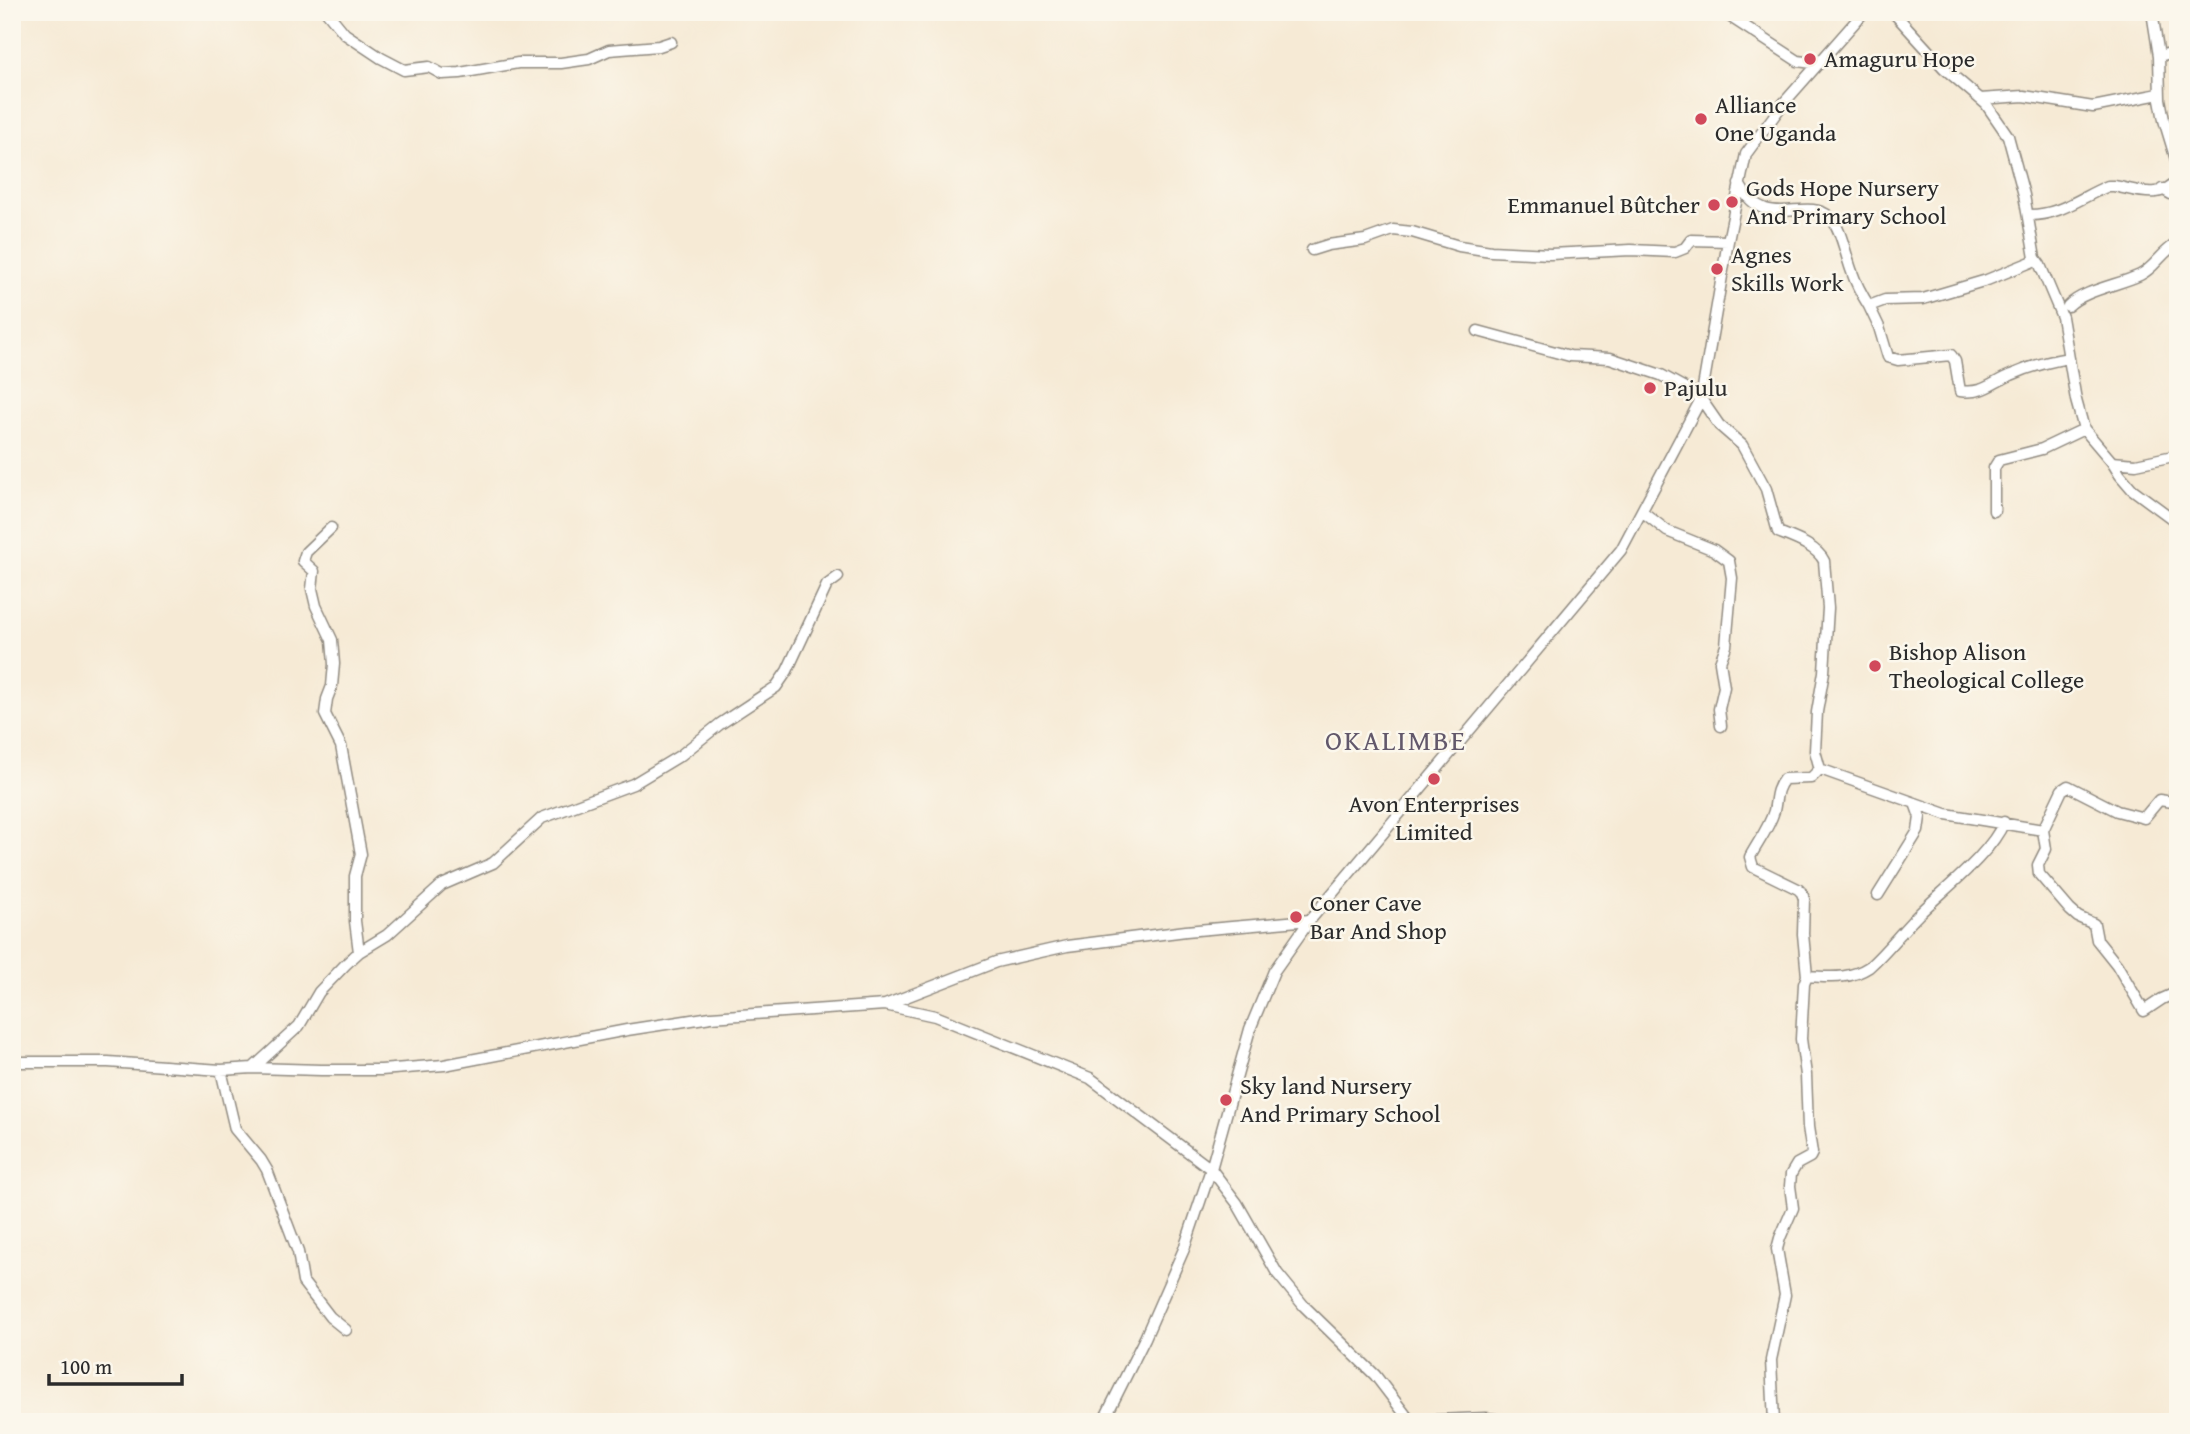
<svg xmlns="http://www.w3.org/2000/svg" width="2190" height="1434" viewBox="0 0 2190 1434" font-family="'Gentium Book Plus',serif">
  <rect width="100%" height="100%" fill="#fbf7ec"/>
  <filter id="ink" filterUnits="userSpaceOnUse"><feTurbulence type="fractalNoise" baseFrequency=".0143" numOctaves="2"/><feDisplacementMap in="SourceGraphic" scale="14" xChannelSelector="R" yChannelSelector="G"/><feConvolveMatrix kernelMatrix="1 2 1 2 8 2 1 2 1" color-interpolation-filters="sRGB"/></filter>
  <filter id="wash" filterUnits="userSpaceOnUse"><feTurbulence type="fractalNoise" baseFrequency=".00686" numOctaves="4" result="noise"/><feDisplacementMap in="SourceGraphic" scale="28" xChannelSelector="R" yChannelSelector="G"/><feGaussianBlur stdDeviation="1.57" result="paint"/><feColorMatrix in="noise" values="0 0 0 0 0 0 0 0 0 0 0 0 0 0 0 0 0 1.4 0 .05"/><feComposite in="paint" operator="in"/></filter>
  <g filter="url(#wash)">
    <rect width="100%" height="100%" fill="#f6ead5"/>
  </g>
  <g filter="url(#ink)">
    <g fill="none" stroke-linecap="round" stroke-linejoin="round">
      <defs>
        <path id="minor" d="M327,12L345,34L381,58L404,70L429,67L442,74L460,73L518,63H561L589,59L609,50L659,46L671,42
          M1723,12L1798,61L1819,64
          M1893,12L1944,68L1986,104L2008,136L2024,195L2035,258L2040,265L2062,317L2076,400L2084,429L2112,462L2120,475L2132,489L2178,523
          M2152,12L2159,56L2160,99L2164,120L2178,166
          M2159,56L2178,51
          M1980,99L2024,96L2093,107L2159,94
          M1739,184C1766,234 1804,195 1830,217C1841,227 1846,257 1852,272C1856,284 1862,295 1869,306L1885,300L1923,299L1987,280L2031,262L2035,258
          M2162,189L2178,198
          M2028,215C2059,216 2081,197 2108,186H2114C2137,190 2161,201 2178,179
          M1312,250L1328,245L1365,240L1393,230L1412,232L1459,246L1491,251L1550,254L1631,250L1675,252L1685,248L1691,240L1728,241
          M1869,306L1879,327L1888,357L1898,360L1951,355L1955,361L1960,391C1984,394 1991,383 2011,375C2029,367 2050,361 2069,358
          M2068,306C2084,290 2119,285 2140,275C2155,268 2162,251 2178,243
          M1478,331L1570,356L1610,358L1661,375L1692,392L1701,399L1719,425L1742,445L1766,489L1778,532C1793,538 1817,546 1824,561L1828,608L1824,672L1817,712L1815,751L1820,769L1946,814L2043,830L2046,849L2038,865L2039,874L2070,910L2078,917L2094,924L2097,940L2117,965L2144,1011L2162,999L2178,992
          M2112,462L2136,464L2178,455
          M1994,511V468L1999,460L2042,449L2084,429
          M1643,512L1667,531L1714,550L1729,561L1732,578L1726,646L1720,662L1724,687L1719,709L1721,726
          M331,528L306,552L303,561L314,571L312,589L316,606L332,640L334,664L332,686L327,699L325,714L341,746L361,854L355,876V921L359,952
          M2043,830L2062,790L2068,786L2117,811L2144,818L2159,800L2173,802L2174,800L2178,772
          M1878,895L1918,831L1920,817L1915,803
          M1807,976C1830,977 1849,980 1869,967C1887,951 1901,932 1918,915C1944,889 1990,855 2004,822
          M885,1005L935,1016L1090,1078L1211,1169L1237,1203L1277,1273L1304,1306L1375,1375L1411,1422
          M12,1062H108L221,1070L253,1068L321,1070H381L444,1065L627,1030L711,1017L885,1005L996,962L1067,946L1186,931L1310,920
          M253,1068L299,1026L319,992L346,964L359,952L387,935L442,885L493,863L542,818L633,784L681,755L720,724L776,687L787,671L827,585L838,577
          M221,1070L235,1129L261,1160L267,1170L298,1252L303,1282L330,1317L346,1330
          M1411,1421L1486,1418L1517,1422
          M1103,1422L1145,1338L1184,1249L1211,1169L1250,1029L1274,971L1310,920L1621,550L1701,399L1728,241L1746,154L1782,105L1864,12
          M1774,1422L1771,1360L1785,1295L1777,1249L1780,1238L1793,1208L1790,1186L1791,1174L1797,1164L1810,1157L1812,1153L1808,1127L1806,1075L1801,1039L1804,984L1807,976L1803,934L1804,899L1802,893L1798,889L1753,867L1750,857C1758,842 1769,828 1774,811C1777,797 1775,791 1784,779L1811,778L1820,769"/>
      </defs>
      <use href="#minor" stroke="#908a80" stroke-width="13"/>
      <use href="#minor" stroke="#fff" stroke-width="10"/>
    </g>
  </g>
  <g fill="#d1495b" stroke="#fbf7ec" stroke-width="2.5">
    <circle cx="1810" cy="59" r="7"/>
    <circle cx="1701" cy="119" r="7"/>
    <circle cx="1732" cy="202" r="7"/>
    <circle cx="1714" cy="205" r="7"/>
    <circle cx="1717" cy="269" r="7"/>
    <circle cx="1650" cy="388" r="7"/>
    <circle cx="1875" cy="666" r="7"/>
    <circle cx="1434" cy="779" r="7"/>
    <circle cx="1296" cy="917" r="7"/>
    <circle cx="1226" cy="1100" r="7"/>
  </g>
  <g text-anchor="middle" stroke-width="5" stroke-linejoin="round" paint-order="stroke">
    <g font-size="24" fill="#2b2b2b" stroke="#fbf7ec" text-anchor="start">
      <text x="1824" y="67">Amaguru Hope</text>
      <text x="1715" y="113">Alliance<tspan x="1715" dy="28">One Uganda</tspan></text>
      <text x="1746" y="196">Gods Hope Nursery<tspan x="1746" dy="28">And Primary School</tspan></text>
      <text x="1700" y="213" text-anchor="end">Emmanuel Bûtcher</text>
      <text x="1731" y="263">Agnes<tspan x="1731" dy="28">Skills Work</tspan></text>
      <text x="1664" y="396">Pajulu</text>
      <text x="1889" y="660">Bishop Alison<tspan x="1889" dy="28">Theological College</tspan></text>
      <text x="1434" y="812" text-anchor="middle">Avon Enterprises<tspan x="1434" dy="28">Limited</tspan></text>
      <text x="1310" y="911">Coner Cave<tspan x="1310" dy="28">Bar And Shop</tspan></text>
      <text x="1240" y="1094">Sky land Nursery<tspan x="1240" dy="28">And Primary School</tspan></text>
    </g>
    <g font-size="28" letter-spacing="2" fill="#62586b" stroke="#fbf7ec">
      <text x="1396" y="750">OKALIMBE</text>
    </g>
  </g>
  <rect width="2190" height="1434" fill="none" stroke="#fbf7ec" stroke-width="42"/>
  <path d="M49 1374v10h133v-10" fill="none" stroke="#2b2b2b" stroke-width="3.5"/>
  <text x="60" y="1374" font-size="21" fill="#2b2b2b" stroke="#fbf7ec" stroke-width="5" paint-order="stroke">100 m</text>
</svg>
